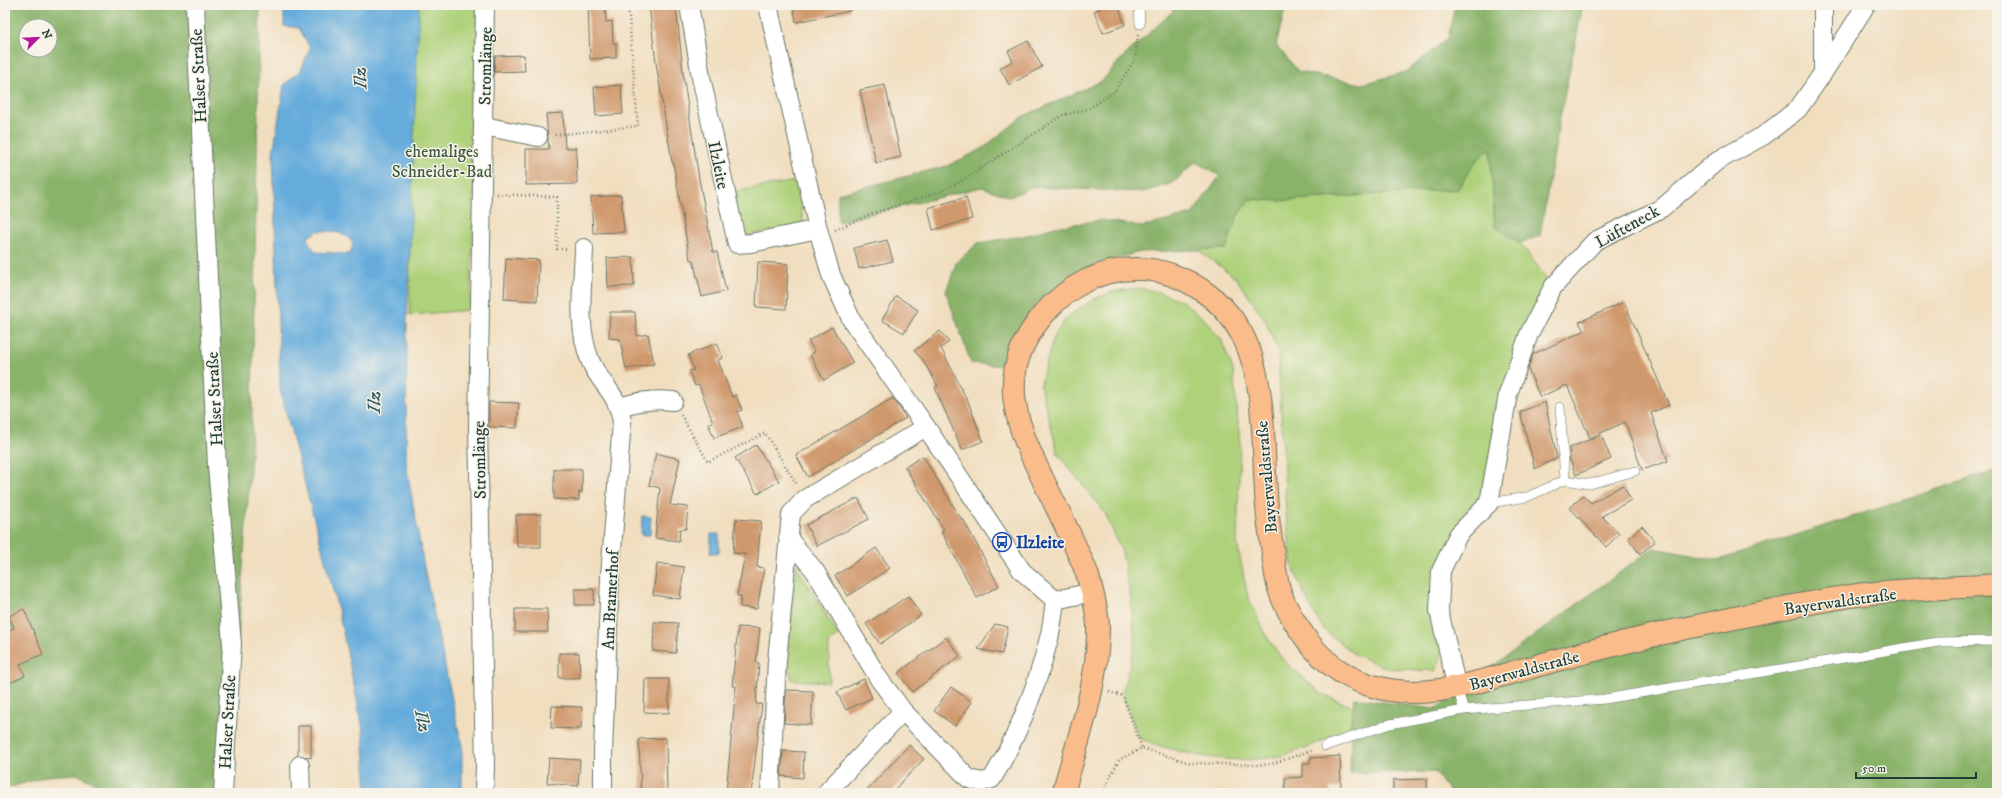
<svg xmlns="http://www.w3.org/2000/svg" width="2002" height="798" viewBox="0 0 2002 798" font-family="'IM FELL DW Pica',serif">
  <rect width="100%" height="100%" fill="#f7f3e8"/>
  <filter id="ink" filterUnits="userSpaceOnUse"><feTurbulence type="fractalNoise" baseFrequency=".025" numOctaves="2"/><feDisplacementMap in="SourceGraphic" scale="8" xChannelSelector="R" yChannelSelector="G"/><feConvolveMatrix kernelMatrix="1 2 1 2 8 2 1 2 1" color-interpolation-filters="sRGB"/></filter>
  <filter id="wash" filterUnits="userSpaceOnUse"><feTurbulence type="fractalNoise" baseFrequency=".012" numOctaves="4" result="noise"/><feDisplacementMap in="SourceGraphic" scale="16" xChannelSelector="R" yChannelSelector="G"/><feGaussianBlur stdDeviation="0.9" result="paint"/><feColorMatrix in="noise" values="0 0 0 0 0 0 0 0 0 0 0 0 0 0 0 0 0 1.4 0 .05"/><feComposite in="paint" operator="in"/></filter>
  <g filter="url(#wash)">
    <rect width="100%" height="100%" fill="#f1debf"/>
    <path fill="#aed17a" stroke="#668757" d="M414,5H477L474,194L470,310L410,315V162Z
      M1490,148L1495,227L1520,243L1553,287L1529,334L1489,503L1441,571V658L1435,671L1386,668L1354,654L1324,630L1311,608L1292,566L1286,514L1278,351L1264,318L1235,277L1196,249H1226L1237,217L1249,199L1277,201L1458,189L1472,166Z
      M796,181L804,225L739,237L731,192Z
      M1138,288L1159,292L1182,301L1204,319L1221,339L1233,370L1240,443L1237,543L1248,597L1267,637L1283,660L1322,694L1353,707L1350,728C1327,738 1304,751 1279,756C1237,766 1179,755 1139,738L1123,696V690L1135,645L1131,600L1122,552L1105,513L1058,454L1040,385L1054,336L1067,317L1094,299L1112,292Z
      M796,565L839,636L829,641V682L792,680L787,663Z"/>
    <path fill="#8ab36a" stroke="#54784f" fill-rule="evenodd" d="M5,5H260L251,456L227,793H116L76,774L47,776L5,789ZM26,26H50V50H26Z
      M1176,5H1286L1276,45L1299,72L1362,84L1406,72L1448,38L1455,5H1583L1560,117L1540,236L1520,243L1495,227L1490,148L1472,166L1458,189L1277,201L1249,199L1237,217L1226,249L1140,252L1092,265L1034,307L1014,341L1004,366L971,363L946,292L956,263L978,243L1024,236L1055,227L1102,220L1143,227L1192,214L1220,176L1196,162L1173,183L1144,192L1032,187L1010,197L982,187L838,222V194L947,166L982,149L1022,117L1102,81L1120,60L1172,12Z
      M1997,470V793H1450L1435,772L1350,773L1351,726L1354,698L1435,709L1653,548L1719,560Z"/>
    <path fill="#65acdc" stroke="#427488" fill-rule="evenodd" d="M284,5H419L407,321L406,464L425,572L462,746V793H367L363,730L339,613L280,390L273,154L284,85L301,70L310,48L299,28L284,26ZM318,231C333,231 345,231 353,244L350,254L316,252L309,243L308,237Z
      M642,516L651,517L650,535H641Z
      M711,534H719V553H710Z"/>
    <g id="blocks">
      <path fill="#d0996d" d="M588,5H605L606,22L612,21L613,43H616V58L590,59Z
        M649,5H676L684,81L699,179L713,252H717L726,291L702,297L693,260H690L673,162H672L656,63Z
        M793,5H850V11L796,22Z
        M1099,5H1118L1125,25L1103,33L1094,11L1100,9Z
        M1028,41L1042,67L1009,85L1000,68L1013,61L1008,51Z
        M524,55L525,71L494,72L495,56Z
        M621,85L623,114L596,116L594,87Z
        M885,85L901,157L876,163L860,90Z
        M563,113L565,148H576L577,184L526,185V149H549L546,114Z
        M621,195L624,232L593,233L591,197Z
        M966,197L972,219L933,230L928,208Z
        M887,240L893,261L859,269L854,248Z
        M633,257L634,286L608,287L607,258Z
        M506,258L539,260L537,301L504,299Z
        M758,262L788,264L786,309L756,307Z
        M896,296L918,310L904,333L882,320Z
        M1624,302L1669,405L1651,413L1668,461L1642,470L1625,422L1590,438L1567,385L1540,397L1528,369L1533,354L1584,331L1579,322Z
        M610,312H635L637,336L648,334L654,364L626,369L620,339L609,338Z
        M832,327L853,363L824,380L810,355L815,352L808,341Z
        M940,331L949,342L941,348L969,404L983,441L962,450L935,388L938,386L922,359L914,351Z
        M717,343L723,358L718,360L732,397L736,395L742,410L737,412L743,427L714,438L708,423L713,422L699,385L695,386L689,371L694,370L688,355Z
        M893,398L906,418L808,477L796,455Z
        M489,402L519,403L517,428L489,427Z
        M1545,402L1557,458L1535,469L1520,412Z
        M1601,435L1611,459L1576,475L1570,460L1569,448Z
        M756,445L779,481L757,494L735,458Z
        M656,453L680,459L670,505L688,507L686,529H680L679,541L655,538L660,488L649,485Z
        M923,456L962,520L963,519L999,586L977,598L941,531L944,530L905,467Z
        M554,469H582V492H579V500L554,499Z
        M1623,485L1631,500L1602,516L1619,534L1606,547L1570,508L1583,495L1591,503Z
        M858,498L869,519L817,546L806,525Z
        M541,514V547H517L516,515Z
        M736,519L761,521L757,567L764,568L757,609L740,607L741,596H737L745,554L733,553Z
        M1642,526L1655,542L1640,554L1628,538Z
        M876,548L890,568L848,596L835,576Z
        M657,563L684,567L680,599L653,595Z
        M575,589H594V605H575Z
        M908,596L921,615L880,644L866,624Z
        M24,609L43,654L20,664L25,676L5,685V632L14,628L9,616Z
        M515,609H547L548,632H515Z
        M654,622L678,623L676,653L653,651Z
        M995,624L1008,627L1002,654L978,649Z
        M738,627L760,628L756,662L759,663L756,704H762L751,793H726L736,686H732Z
        M946,637L960,656L912,692L898,673Z
        M559,653H579L580,678H559Z
        M645,679H669V713L644,712Z
        M864,679L872,698L846,710L837,692Z
        M951,687L972,702L955,726L934,711Z
        M786,690L813,691L811,725L784,723Z
        M552,706L582,707L581,729L551,728Z
        M298,726H311V758L298,755Z
        M666,738L667,793H641L639,739Z
        M909,745L924,759L891,793H864Z
        M783,751L804,752L803,778L781,776Z
        M1340,756L1341,788H1330V793H1285V778L1303,777V763H1310V758Z
        M549,758L580,760L578,786L547,783Z
        M1427,779V793H1393V780Z"/>
    </g>
  </g>
  <g filter="url(#ink)">
    <use href="#blocks" fill-opacity="0" stroke="#687565" stroke-width="1"/>
    <g fill="none" stroke-linecap="round" stroke-linejoin="round">
      <defs>
        <path id="service" d="M1139,5L1140,24
          M1560,407L1565,480
          M1489,503L1527,497L1565,480L1590,484L1635,471
          M1457,688L1464,710L1605,699L1938,642L1997,641
          M1325,746L1390,724L1464,710"/>
        <path id="minor" d="M195,5L217,466L232,644L223,793
          M689,5L701,77L737,244L751,243L818,229
          M768,5L818,229L831,275L851,319L926,427L1022,571L1055,600L1093,592
          M1823,73L1866,5
          M484,126L538,137
          M584,248C583,285 576,325 590,360C600,385 617,391 622,421L610,576L603,752V793
          M620,407C638,401 653,399 673,401
          M788,538L815,571L879,679L903,711L969,779L982,782L992,779C1017,737 1036,689 1048,642C1052,629 1053,614 1055,600
          M1457,688L1439,611L1441,571L1458,535L1489,503L1508,394L1529,334L1553,287L1595,241L1662,208L1717,161L1763,136L1798,109L1823,73V5
          M300,765L301,793
          M484,793L485,767L478,425L485,5
          M770,793L777,661L791,514L805,499L926,427
          M826,793L903,711"/>
        <path id="primary" d="M1063,793C1078,739 1099,683 1098,626C1097,608 1092,590 1087,573C1075,544 1061,516 1047,488C1017,426 992,376 1043,315C1066,287 1101,268 1138,269C1161,269 1184,278 1203,291C1218,301 1231,315 1240,331C1268,379 1262,453 1267,507C1268,520 1270,533 1272,546C1274,561 1275,577 1280,592C1285,607 1293,620 1302,633C1318,657 1341,676 1369,685C1424,703 1475,682 1529,668C1589,651 1650,635 1711,623C1762,612 1813,601 1865,594C1908,589 1953,588 1997,585"/>
      </defs>
      <use href="#service" stroke="#687565" stroke-width="10"/>
      <use href="#minor" stroke="#687565" stroke-width="20"/>
      <use href="#primary" stroke="#687565" stroke-width="24"/>
      <path stroke="#687565" stroke-width="2.5" stroke-dasharray="1 3" stroke-linecap="butt" d="M555,135L638,126L628,5
        M497,194L557,197V249H568
        M835,230L871,214L940,192L961,181L1063,115L1088,109L1115,91L1135,59L1138,35
        M681,415L708,462L765,433L797,485
        M1109,692L1123,696L1142,748
        M1102,793L1119,760L1142,748L1190,763L1260,765L1271,764L1314,750"/>
      <use href="#service" stroke="#fff" stroke-width="9"/>
      <use href="#minor" stroke="#fff" stroke-width="18"/>
      <use href="#primary" stroke="#f9bc8a" stroke-width="22"/>
    </g>
  </g>
  <defs>
    <symbol id="bus-ring" viewBox="-11 -11 22 22"><circle r="9.5" fill="#f7f3e8" stroke="#1a4fb4" stroke-width="1.5"/><path d="M-5-6H5V4H4V6H2V4H-2V6H-4V4H-5ZM-3.5-4V0h7V-4ZM-3.5 1.2v1.5H-2V1.2ZM2 1.2v1.5H3.5V1.2Z" fill="#1a4fb4"/></symbol>
  </defs>
  <g fill-rule="evenodd">
    <use href="#bus-ring" x="991" y="531" width="22" height="22"/>
  </g>
  <g text-anchor="middle" stroke-width="3" stroke-linejoin="round" paint-order="stroke">
    <g font-size="17" fill="#1f3d34" stroke="#f7f3e8">
      <text transform="translate(485 66) rotate(-89)" y="6">Stromlänge</text>
      <text transform="translate(198 76) rotate(-93)" y="6">Halser Straße</text>
      <text transform="translate(719 165) rotate(78)" y="6">Ilzleite</text>
      <text transform="translate(1627 226) rotate(-29)" y="6">Lüfteneck</text>
      <text transform="translate(214 399) rotate(-93)" y="6">Halser Straße</text>
      <text transform="translate(479 460) rotate(-91)" y="6">Stromlänge</text>
      <text transform="translate(1266 477) rotate(-95)" y="6">Bayerwaldstraße</text>
      <text transform="translate(610 600) rotate(-87)" y="6">Am Bramerhof</text>
      <text transform="translate(1840 601) rotate(-8)" y="6">Bayerwaldstraße</text>
      <text transform="translate(1524 670) rotate(-15)" y="6">Bayerwaldstraße</text>
      <text transform="translate(227 722) rotate(-87)" y="6">Halser Straße</text>
    </g>
    <g font-size="17" fill="#3c5b42" stroke="#f7f3e8">
      <text x="442" y="157">ehemaliges<tspan x="442" dy="20">Schneider-Bad</tspan></text>
    </g>
    <g font-size="17" font-weight="bold" fill="#164399" stroke="#f7f3e8" text-anchor="start">
      <text x="1016" y="548">Ilzleite</text>
    </g>
    <g font-size="18" font-style="italic" fill="#30595e" stroke="#f7f3e8">
      <text transform="translate(360 78) rotate(-93)" y="6">Ilz</text>
      <text transform="translate(374 402) rotate(-89)" y="6">Ilz</text>
      <text transform="translate(423 721) rotate(79)" y="6">Ilz</text>
    </g>
  </g>
  <rect width="2002" height="798" fill="none" stroke="#f7f3e8" stroke-width="20"/>
  <g transform="translate(38 38) rotate(66)"><circle r="19" fill="#f7f3e8" stroke="#a1aaa0"/>
  <path d="M0-3L7 15L0 10L-7 15Z" fill="#b5179e"/>
  <text y="-6" font-size="11" font-weight="bold" text-anchor="middle" fill="#1f3d34">N</text>
  </g>
  <path d="M1856 772v6h120v-6" fill="none" stroke="#1f3d34" stroke-width="2"/>
  <text x="1862" y="772" font-size="12" fill="#1f3d34" stroke="#f7f3e8" stroke-width="3" paint-order="stroke">50 m</text>
</svg>
